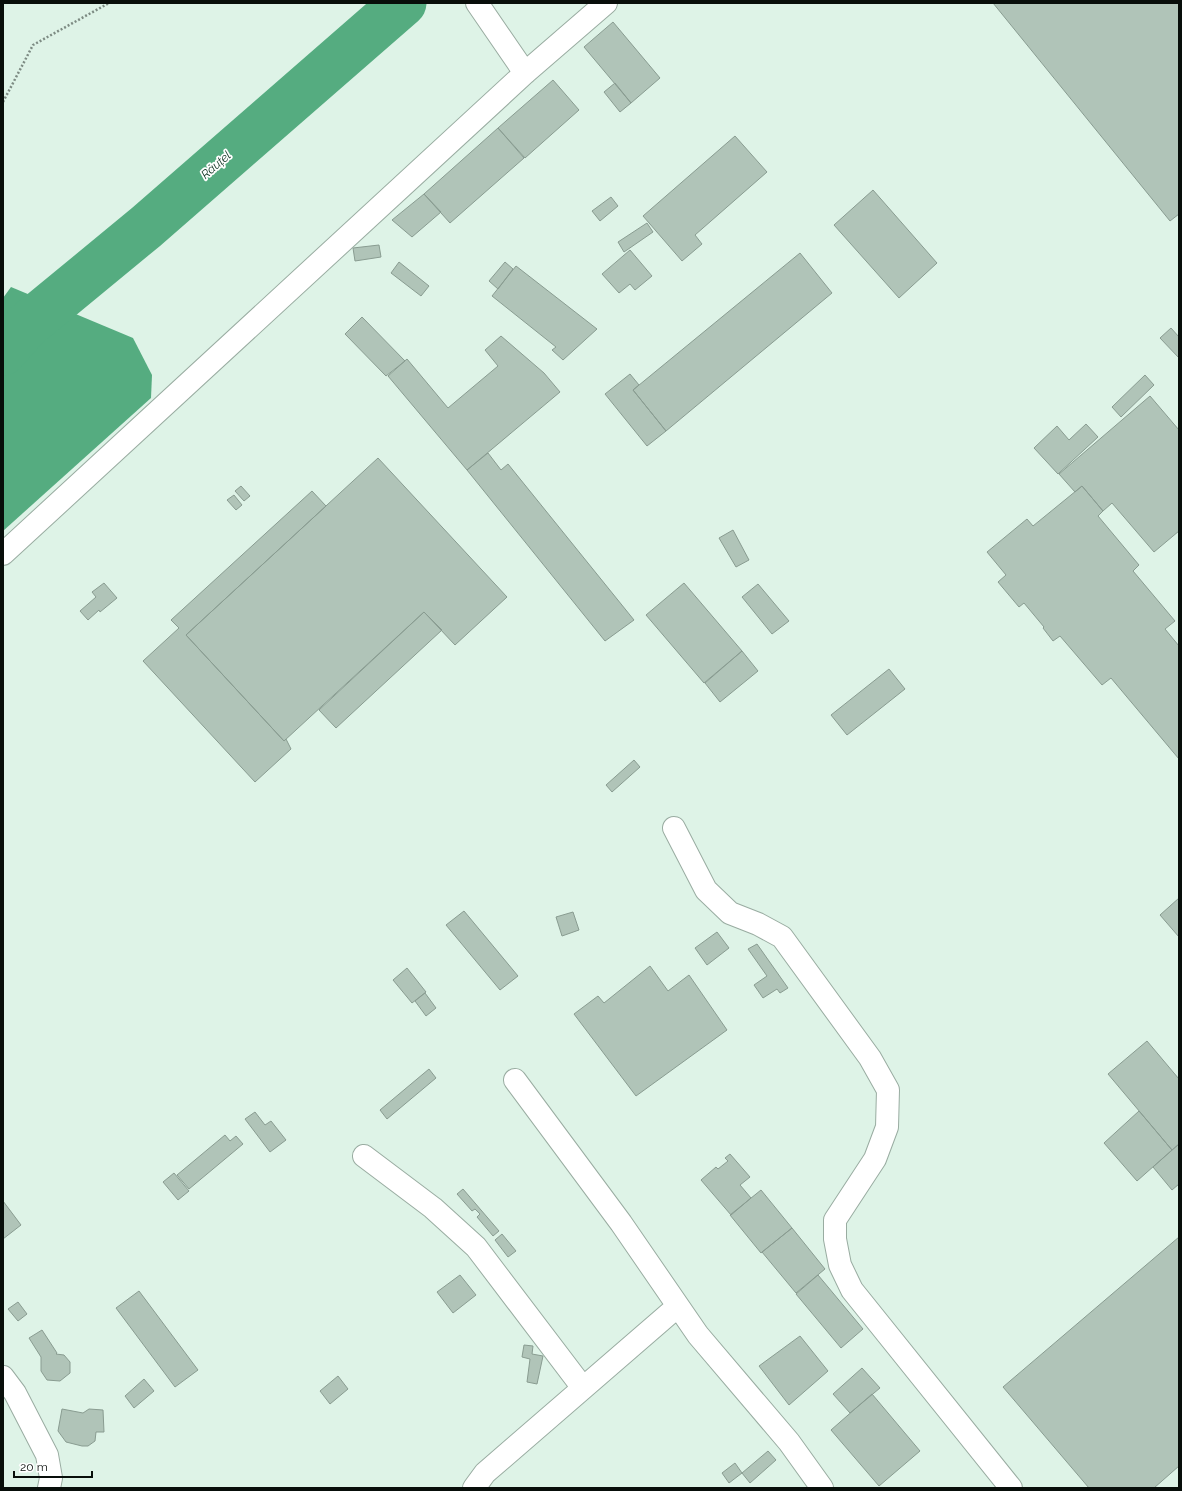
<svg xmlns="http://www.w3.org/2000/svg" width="1182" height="1491" viewBox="0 0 1182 1491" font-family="Raleway,sans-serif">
  <rect width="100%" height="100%" fill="#def3e7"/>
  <path fill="#55ac80" d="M11,287L133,338L152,375L151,398L3,531V298Z"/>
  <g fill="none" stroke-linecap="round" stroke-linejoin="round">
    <path stroke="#55ac80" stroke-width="47" d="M3,352L27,325L146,227L403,3"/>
  </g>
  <path fill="#b0c4b8" stroke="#899c91" d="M993,3H1179V214L1170,221Z
    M613,22L660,78L631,103L584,47Z
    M553,80L579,110L525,158L498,128Z
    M615,83L631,103L620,112L604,92Z
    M498,128L524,158L450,223L424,194Z
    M735,136L767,172L695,235L702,244L682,261L643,216Z
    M873,190L937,263L899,298L834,225Z
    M424,194L441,212L412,237L392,220Z
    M611,197L618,206L600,221L592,211Z
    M647,223L653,232L624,252L618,242Z
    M379,245L381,257L355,261L353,248Z
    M630,250L652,276L635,290L630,284L619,293L602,274Z
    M800,253L832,293L666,431L633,390Z
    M399,262L429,286L421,296L391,273Z
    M505,262L513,269L498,289L489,281Z
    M516,266L597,329L563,360L552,350L556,347L492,296Z
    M362,317L405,361L386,376L345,334Z
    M1171,328L1179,337V358L1160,338Z
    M501,336L544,373L560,392L467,470L388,376L407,359L448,408L498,366L485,350Z
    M630,374L639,385L633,390L666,431L647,446L605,394Z
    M1145,375L1154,385L1121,417L1112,407Z
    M1150,396L1179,430V531L1154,552L1112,503L1103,511L1082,486L1075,492L1059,474Z
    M1086,424L1098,437L1058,474L1034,448L1057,426L1069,440Z
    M488,453L501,470L508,464L634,620L605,641L467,470Z
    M378,458L507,597L455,645L424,612L284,741L186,635Z
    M241,486L250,496L244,501L235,491Z
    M1082,486L1103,511L1098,516L1139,565L1133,571L1175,621L1165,629L1179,646V759L1111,678L1102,685L1060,636L1053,641L1043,628L1044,627L1024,603L1019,607L998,582L1006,575L987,552L1027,519L1033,526Z
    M312,491L326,506L186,635L284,741L286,739L291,749L255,782L143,661L179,628L171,620Z
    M234,495L242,505L236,510L227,500Z
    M733,530L749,560L736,567L719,538Z
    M104,583L117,598L100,612L99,610L88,620L80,611L96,597L92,592Z
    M684,583L742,651L704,683L646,615Z
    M758,584L789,621L772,634L742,597Z
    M424,612L442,630L336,728L319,710Z
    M742,651L758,671L720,702L705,683Z
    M889,669L905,689L847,735L831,715Z
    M634,760L640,767L612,792L606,785Z
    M1179,898V937L1160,915Z
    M464,911L518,976L500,990L446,925Z
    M573,912L579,930L562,936L556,917Z
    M717,932L729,948L707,965L695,948Z
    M757,944L788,988L780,993L777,989L763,998L754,985L767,976L748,949Z
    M650,966L668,991L689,975L727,1030L636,1096L574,1014L598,996L604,1003Z
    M407,968L426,992L412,1003L393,980Z
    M425,993L436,1008L426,1016L415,1001Z
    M1147,1041L1179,1079V1144L1172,1150L1108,1074Z
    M429,1069L436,1078L387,1119L380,1110Z
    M1139,1111L1172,1150L1137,1181L1104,1143Z
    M255,1112L265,1125L271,1121L286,1140L270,1152L245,1119Z
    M225,1135L230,1141L236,1136L243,1144L189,1189L177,1175Z
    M1179,1144V1184L1172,1190L1153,1167Z
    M730,1154L750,1177L740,1185L751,1198L731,1215L701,1180L716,1167L718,1169L728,1161L725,1158Z
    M174,1173L189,1191L178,1200L163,1182Z
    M463,1189L499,1231L493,1236L477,1217L480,1214L475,1209L472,1211L457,1194Z
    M761,1190L792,1228L761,1253L730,1215Z
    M3,1201L21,1225L3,1239Z
    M792,1228L825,1269L796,1293L762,1252Z
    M502,1234L516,1251L508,1257L495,1240Z
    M1179,1237V1466L1154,1488H1089L1003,1387Z
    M460,1275L476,1295L453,1313L437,1292Z
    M818,1275L863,1329L841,1348L796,1294Z
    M139,1291L198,1370L175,1387L116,1308Z
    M18,1302L27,1314L18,1321L8,1309Z
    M42,1330L57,1353L56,1354L64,1355L70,1362V1373L60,1381L47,1380L41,1371V1357L29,1338Z
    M800,1336L828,1371L789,1405L759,1366Z
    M524,1345L533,1346L532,1354L543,1356L537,1384L527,1382L530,1359L522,1357Z
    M862,1368L880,1388L850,1413L833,1394Z
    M338,1376L348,1389L330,1404L320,1391Z
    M144,1379L154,1391L134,1408L125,1396Z
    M872,1394L920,1451L879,1486L831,1430Z
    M62,1409L83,1413L89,1409L103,1410L104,1432H96L95,1441L88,1446H82L66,1442L58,1431Z
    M768,1451L776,1460L750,1483L742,1473Z
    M735,1463L742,1473L729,1483L722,1473Z"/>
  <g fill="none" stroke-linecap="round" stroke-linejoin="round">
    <defs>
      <path id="minor" d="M477,3L525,73
        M3,554L525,73L606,3
        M674,828L706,890L730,913L758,924L782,937L870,1058L888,1090L887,1127L875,1159L835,1220V1239L840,1265L852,1290L1011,1488
        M515,1080L621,1223L698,1335L789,1442L822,1488
        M364,1156L433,1208L476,1247L583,1388
        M3,1377L15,1393L47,1455L51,1478L49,1488
        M474,1488L485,1473L678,1306"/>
    </defs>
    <use href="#minor" stroke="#99aca1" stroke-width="24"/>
    <path stroke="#7d8b83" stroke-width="2.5" stroke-dasharray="2 2" stroke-linecap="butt" d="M3,102L33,45L109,3"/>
    <use href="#minor" stroke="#fff" stroke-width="22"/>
  </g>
  <g text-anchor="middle" stroke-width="3.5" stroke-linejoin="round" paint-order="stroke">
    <g font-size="12" font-style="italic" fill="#0f3523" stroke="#fff">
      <text transform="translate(216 165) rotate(-41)" y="4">Răuțel</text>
    </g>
  </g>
  <rect width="1182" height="1491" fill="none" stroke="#080e0a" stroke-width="8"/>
  <path d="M14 1471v6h78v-6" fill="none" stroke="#080e0a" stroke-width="2"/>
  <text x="20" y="1471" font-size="12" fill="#080e0a" stroke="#ffffff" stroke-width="3" paint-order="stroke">20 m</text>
</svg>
